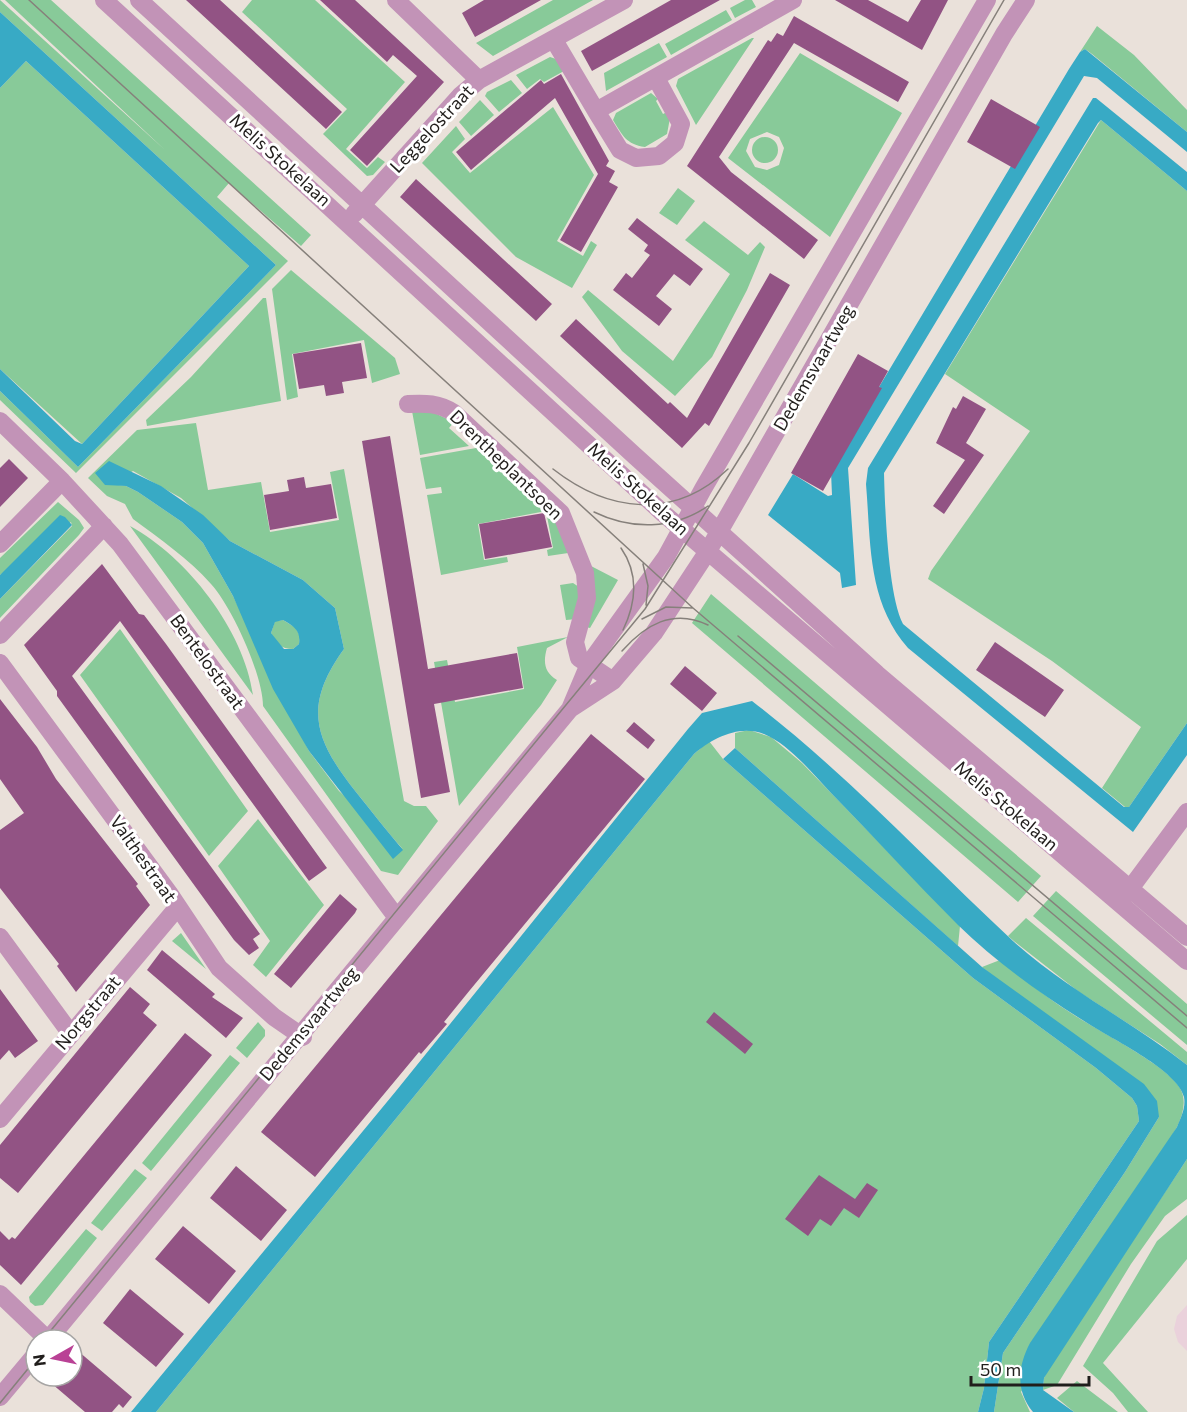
<svg xmlns="http://www.w3.org/2000/svg" width="1187" height="1412" viewBox="0 0 1187 1412" font-family="Commissioner,sans-serif">
  <rect width="100%" height="100%" fill="#eae1da"/>
  <path fill="#ead1db" d="M1187,1305V1351L1178,1342L1174,1329L1177,1316Z"/>
  <path fill="#88ca99" fill-rule="evenodd" d="M0,0L165,150L5,0H51L311,235L301,246L229,183L217,197L288,261L76,473L0,400V391L78,467L276,265L0,12Z
    M252,0H315L405,82L346,149L367,168L378,157L385,162L373,175L367,176L323,134L347,109L242,12Z
    M553,0H593L493,56L476,43Z
    M745,0H752L756,7L735,18L730,8Z
    M726,10L732,20L671,55L665,44Z
    M1097,26L1134,55L1187,110V132L1092,54L1085,49L1080,52Z
    M752,38H754L696,125L676,86L678,79Z
    M659,43L667,57L606,91L604,73Z
    M800,53L902,113L830,237L728,158ZM767,132L779,137L784,148L779,165L767,170L755,167L746,151L750,139Z
    M550,57L556,59L564,71L544,82L540,79L527,89L516,75Z
    M26,61L249,266L82,444L0,369V88Z
    M511,80L522,93L499,112L485,96L487,92Z
    M651,93L658,99L656,101L663,114L667,112L670,118L667,134L645,147C626,144 623,136 613,120L616,113Z
    M480,100L494,115L471,136L459,122Z
    M553,107L594,175L557,241L583,256L591,241L597,245L572,288L516,257L422,163L456,126L465,139L452,152L470,173Z
    M1101,120L1187,191V723L1129,807H1125L1102,788L1141,727L1052,661L928,579L931,571L1030,431L945,374Z
    M752 150a13 13 0 1 1 26 0a13 13 0 1 1-26 0Z
    M678,188L695,201L677,225L659,213Z
    M704,221L748,255L760,242L765,247L747,290L712,357L675,396L622,351L582,297L588,290L673,361L730,274L685,240Z
    M291,270L395,358L400,374L372,383L364,340L292,354L298,397L287,400L272,289Z
    M263,298H266L281,401L147,426L146,420L191,377Z
    M428,410L454,422L449,428L469,446L420,455L412,411Z
    M196,423L208,490L261,482L270,532L339,520L330,472L344,469L404,801L414,806H426L438,821L398,875L381,871L263,706C263,675 232,607 211,584C189,559 160,539 133,519L125,504L107,496L88,478L137,430ZM133,471L181,498L230,541L303,580L335,608L344,649C302,707 315,740 356,792C372,811 386,831 403,849L339,791L309,751L233,596L203,543L182,522L138,492L126,486L110,484Z
    M476,448L537,505L541,501L558,521L575,552L548,556L547,550L553,548L546,511L478,524L484,560L507,557L508,562L441,575L427,495L442,493L441,487L426,489L420,458Z
    M58,502L79,520L84,528L79,535L0,618V599L72,526L71,522L0,575V558Z
    M130,526C187,557 244,630 253,695Z
    M591,566L618,580L590,628L586,627Z
    M573,583L579,587L577,619L566,620L560,585Z
    M711,594L1041,876L1018,902L692,623Z
    M283,620L296,628L300,637L299,644L293,649C281,649 276,644 271,633L275,621Z
    M120,629L248,811L209,856L80,675Z
    M568,637L547,648C543,662 544,672 557,680L541,705L459,806L434,662L447,660L455,702L524,689L517,647Z
    M749,730L771,737L802,763L960,926L958,946L735,748V733Z
    M709,741L723,759L973,978L1096,1068L1132,1098L1137,1106L1139,1121L989,1342L984,1388L978,1412H156L694,754Z
    M258,819L324,905L266,977L253,965L270,941L218,866Z
    M1056,891L1187,1004V1045L1033,916Z
    M1026,918L1187,1052V1065L1160,1044L1079,992L1015,942L1008,936Z
    M181,933L206,969L172,941Z
    M1000,960C1024,979 1048,999 1074,1015C1098,1031 1167,1065 1180,1088C1187,1101 1183,1114 1177,1127L1021,1392L1030,1412H994L1003,1353L1125,1172L1159,1117L982,967Z
    M258,1022L265,1030V1036L247,1058L236,1048Z
    M230,1055L240,1063L151,1171L142,1163Z
    M1187,1159V1199L1165,1216L1131,1264L1057,1385L1043,1390L1044,1378L1049,1367Z
    M135,1169L147,1178L102,1231L91,1223Z
    M1187,1215V1259L1103,1363L1148,1412H1128L1113,1393L1083,1366L1157,1241Z
    M86,1229L97,1238L43,1305L35,1306L30,1302L29,1297Z
    M1077,1381L1118,1412H1074L1057,1398Z"/>
  <path fill="#38aac5" fill-rule="evenodd" d="M0,12L276,265L78,467L0,391V369L75,441L82,444L249,266L26,61L0,88Z
    M1085,49L1187,132V152L1097,78L1084,76L848,468L856,585L842,588L840,573L768,515L793,474L828,496L832,495L831,472L839,454L1069,69L1080,52Z
    M1093,98H1096L1187,172V191L1101,120L1098,123L884,473C885,508 888,595 903,624L1124,807H1129L1187,723V755L1133,832L908,648C867,601 871,543 866,484L868,468Z
    M109,461L161,486L203,515L230,541L303,580L335,608L344,649C302,707 315,740 356,792C372,812 387,831 403,850L393,859L309,751L273,689L233,596L203,543L182,522L138,492L126,486L105,485L95,473ZM283,620C294,626 301,631 299,644L293,649H284L271,633L275,622Z
    M60,515L65,517L72,525L0,599V575Z
    M752,701C846,773 927,861 1013,941C1066,989 1131,1021 1187,1065V1159L1044,1378L1043,1390L1074,1412H1033C1015,1390 1018,1366 1030,1343L1177,1127C1181,1117 1186,1108 1184,1097C1178,1071 1114,1040 1092,1026C1045,997 997,963 958,925C915,882 874,837 832,794C813,774 790,745 764,734C740,724 712,738 694,754L156,1412H131L396,1091L688,729L702,713Z
    M735,748L982,967L1144,1084L1157,1101L1159,1117L1125,1172L1003,1353L994,1412H978L984,1388L989,1342L1139,1121L1137,1106L1132,1098L1096,1068L973,978L723,759Z"/>
  <path fill="#925384" d="M186,0H220L342,112L326,129Z
    M320,0H355L444,82L367,166L350,150L417,76L393,55L387,62Z
    M484,0H541L475,37L462,13Z
    M671,0H720L592,71L581,51Z
    M835,0H868L908,22L921,0H948L922,50Z
    M794,16L909,82L898,102L794,43L719,157L731,172L818,240L804,259L687,166L768,40L771,42L777,33L783,36Z
    M561,74L609,161L606,166L615,171L609,182L618,187L581,252L560,240L598,174L555,98L471,170L456,152L541,80L544,84Z
    M991,99L1040,127L1015,169L967,142Z
    M416,179L552,304L536,321L400,197Z
    M637,218L703,269L690,286L674,274L656,296L672,309L659,326L613,290L626,273L632,278L650,255L644,251L648,245L628,229Z
    M770,273L790,285L709,426L705,423L682,448L560,336L576,319L668,404L670,402L687,418Z
    M361,343L367,378L342,382L344,393L326,396L324,385L299,389L293,354Z
    M858,354L888,371L879,387L882,388L823,491L791,473Z
    M963,396L986,409L966,443L984,455L944,514L933,506L965,460L936,443L953,407L956,409Z
    M390,436L428,669L517,653L523,688L434,704L450,792L421,798L362,441Z
    M9,459L28,478L0,507V468Z
    M304,477L306,488L331,484L337,518L270,530L264,495L289,491L287,480Z
    M544,513L552,547L485,559L479,524Z
    M102,564L139,614L144,615L166,644L327,868L309,881L120,621L72,676L260,934L253,939L259,948L249,955L234,940L57,696V691L24,645Z
    M995,642L1064,690L1045,717L976,670Z
    M685,666L717,693L702,711L670,684Z
    M0,699L37,747L56,779L138,884L136,886L150,905L76,992L57,966L59,964L0,888V830L24,813L0,779Z
    M634,722L655,740L648,749L626,731Z
    M591,734L645,779L470,990L444,1022L447,1024L421,1054L419,1052L315,1177L261,1132Z
    M340,894L357,909L355,913L291,988L274,974Z
    M162,950L215,994L212,997L243,1018L226,1038L147,970Z
    M130,987L150,1004L143,1013L157,1025L18,1193L0,1178V1145Z
    M0,989L38,1041L15,1058L9,1050L0,1060Z
    M714,1012L753,1044L745,1054L706,1022Z
    M185,1033L212,1055L21,1285L0,1265V1231L9,1240L12,1237L15,1239Z
    M236,1166L287,1210L261,1241L210,1198Z
    M819,1175L855,1199L867,1183L878,1190L859,1218L844,1208L831,1226L820,1219L808,1236L785,1219Z
    M183,1226L236,1271L209,1304L155,1259Z
    M130,1289L184,1334L156,1367L103,1323Z
    M78,1351L132,1397L123,1408L119,1404L112,1412H85L51,1383L57,1376H72V1358Z"/>
  <g fill="none" stroke-linecap="round" stroke-linejoin="round">
    <path stroke="#c293b7" stroke-width="18" d="M104,0L664,514L1187,961
      M139,0L635,456L877,674L1187,937
      M396,0L479,80
      M554,40L596,111L793,0
      M596,111L620,150L636,158L659,156L675,143L681,124L656,78
      M354,214L460,96L479,80L624,0
      M408,404C425,403 439,403 454,413L561,513L585,573L587,598L575,642L579,658L613,681
      M0,421L62,481L120,544L397,918
      M0,544L62,481
      M0,635L104,526
      M0,663L169,893L219,968L274,1017L303,1037
      M570,709L589,664L666,557L703,489L987,0
      M1124,897L1187,812
      M0,937L71,1034
      M0,1119L177,908
      M0,1294L48,1340
      M48,1340L570,709L613,681L654,633L708,551L1004,34L1026,0
      M0,1397L36,1354"/>
    <path stroke="#86807b" stroke-width="1.5" d="M29,0L693,608L1187,1028
      M553,469C608,512 674,521 728,469
      M594,512C631,530 673,530 708,506
      M621,548C639,574 636,603 623,630
      M643,564L648,586L646,605
      M642,619L666,607L693,608
      M738,636L1187,1016
      M622,651C645,625 673,608 708,625
      M43,1340L645,609L749,443L1004,0
      M0,1403L36,1359"/>
  </g>
  <g text-anchor="middle" stroke-width="6" stroke-linejoin="round" paint-order="stroke">
    <g font-size="18" fill="#211e1c" stroke="#fff">
      <text transform="translate(432 129) rotate(-47)" y="6">Leggelostraat</text>
      <text transform="translate(280 160) rotate(42)" y="6">Melis Stokelaan</text>
      <text transform="translate(814 368) rotate(-60)" y="6">Dedemsvaartweg</text>
      <text transform="translate(506 465) rotate(44)" y="6">Drentheplantsoen</text>
      <text transform="translate(638 489) rotate(42)" y="6">Melis Stokelaan</text>
      <text transform="translate(207 662) rotate(54)" y="6">Bentelostraat</text>
      <text transform="translate(1006 806) rotate(40)" y="6">Melis Stokelaan</text>
      <text transform="translate(143 859) rotate(55)" y="6">Valthestraat</text>
      <text transform="translate(88 1013) rotate(-50)" y="6">Norgstraat</text>
      <text transform="translate(309 1024) rotate(-50)" y="6">Dedemsvaartweg</text>
    </g>
  </g>
  <g transform="translate(54 1358) rotate(261)"><circle r="28" fill="#ffffff" stroke="#a6a5a4" stroke-width="1.5"/>
  <path d="M0-4.5L10 22L0 15L-10 22Z" fill="#b94195"/>
  <text y="-9" font-size="16" font-weight="bold" text-anchor="middle" fill="#211e1c">N</text>
  </g>
  <path d="M971 1376v9h118v-9" fill="none" stroke="#211e1c" stroke-width="3"/>
  <text x="980" y="1376" font-size="18" fill="#211e1c" stroke="#ffffff" stroke-width="4.5" paint-order="stroke">50 m</text>
</svg>
